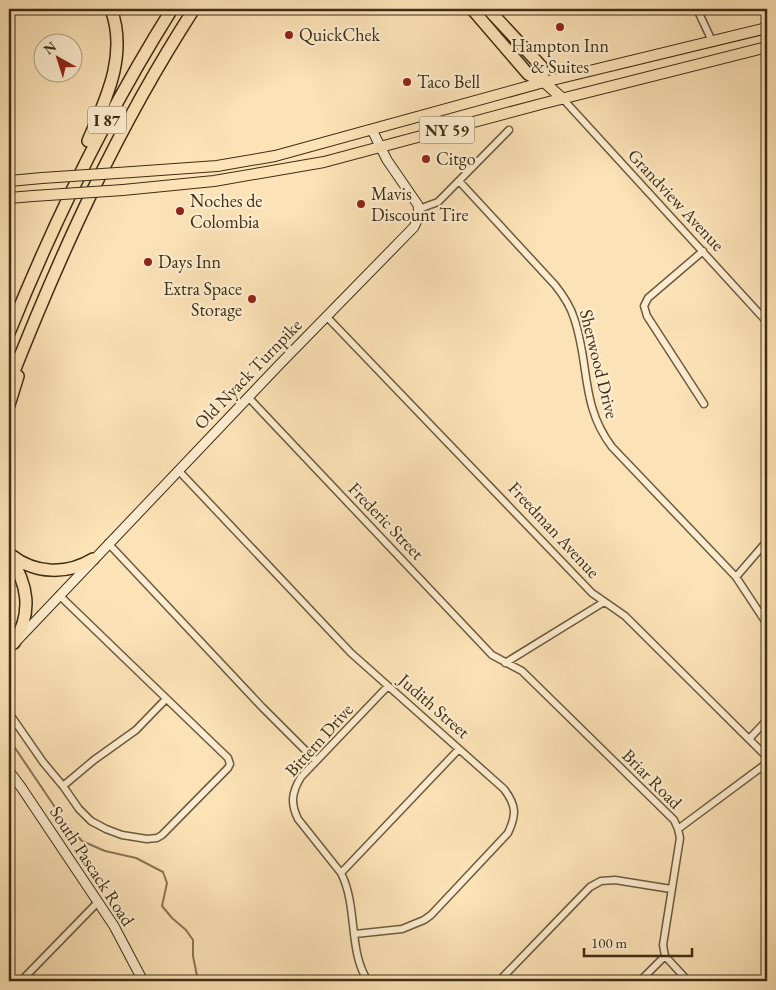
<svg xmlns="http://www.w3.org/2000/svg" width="776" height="990" viewBox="0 0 776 990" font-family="'EB Garamond',serif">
  <rect width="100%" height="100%" fill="#fce3b7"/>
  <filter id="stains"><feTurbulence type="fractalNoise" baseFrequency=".004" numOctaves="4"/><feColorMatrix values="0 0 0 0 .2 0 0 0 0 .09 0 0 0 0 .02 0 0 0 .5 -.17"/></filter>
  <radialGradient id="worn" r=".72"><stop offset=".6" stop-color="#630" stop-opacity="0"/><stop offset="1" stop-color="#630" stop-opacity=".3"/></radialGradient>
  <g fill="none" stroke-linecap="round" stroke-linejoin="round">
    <path stroke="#8a7555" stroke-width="2" d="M9,739L65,822L82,841L105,851L136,858L163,872L167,883L162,906L172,918L186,930L193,940V956L197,976L200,981"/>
    <defs>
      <path id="street" d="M697,9L712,41
        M563,99L767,322
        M459,181L555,285C563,295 570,305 574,318C590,364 580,405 612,447L736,577L767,624
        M419,209L438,202L509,130
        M703,251L648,298L644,306L647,316L704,404
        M326,316L592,593L625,616L767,757
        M248,397L492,655L522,671L674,820L678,829L680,838L663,945L665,956L688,981
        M178,470L351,653L504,789C516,805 517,814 508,833L431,915L424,920L402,929L355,934
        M108,543L262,707L316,761
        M736,577L767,541
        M505,663L604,602
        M9,713L43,762L63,786L79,809L91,821L106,829L122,835L147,839L157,838L162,835L228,768L230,764L228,758L59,595
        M749,739L767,720
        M63,786L94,760L136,730L166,699
        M678,829L767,763
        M341,873L459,749
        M21,981L98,902
        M368,981C348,952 358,906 341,873L298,819C290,803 292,792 301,777L388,686
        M499,981L590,887L601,881L615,880L671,889
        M640,981L665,956"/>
      <path id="secondary" d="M9,649L280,364L414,227L419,216L418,205L387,160L372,130
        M9,771L21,787L114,926L143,981"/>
      <path id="primary" d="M544,82L563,99
        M132,172L217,166L275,156L544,82L767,28
        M9,181L42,178
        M123,190L214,181L324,162L541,104L767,47
        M9,198L33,196"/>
      <path id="highway" d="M472,9L528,74L544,82
        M488,9L541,66L544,82
        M88,141C106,99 128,55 111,9
        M9,333C55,219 106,114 172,9
        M9,384C61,252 117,128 194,9
        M9,405L18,376
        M9,555C28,584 33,612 14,643
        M11,555C35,574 67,575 93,559"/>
    </defs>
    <use href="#street" stroke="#6e5a3d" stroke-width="9"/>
    <use href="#secondary" stroke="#3f2d14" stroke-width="11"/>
    <use href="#primary" stroke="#3f2d14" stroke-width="12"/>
    <use href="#highway" stroke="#3f2d14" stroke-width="14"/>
    <use href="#street" stroke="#fdedd0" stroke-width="6"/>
    <use href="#secondary" stroke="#fdedd0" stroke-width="9"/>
    <use href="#primary" stroke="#fce3b7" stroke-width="10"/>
    <use href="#highway" stroke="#fce3b7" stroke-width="11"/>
    <defs>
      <path id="primary-bridge" d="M42,178L132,172
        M33,196L123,190"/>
    </defs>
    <use href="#primary-bridge" stroke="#3f2d14" stroke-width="12" stroke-linecap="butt"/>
    <use href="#primary-bridge" stroke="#fce3b7" stroke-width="10"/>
  </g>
  <g fill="#8f2418" stroke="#fdedd0" stroke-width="2">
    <circle cx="560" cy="27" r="5"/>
    <circle cx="289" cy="35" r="5"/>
    <circle cx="407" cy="82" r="5"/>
    <circle cx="426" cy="159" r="5"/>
    <circle cx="361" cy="204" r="5"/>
    <circle cx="180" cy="211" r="5"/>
    <circle cx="148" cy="262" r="5"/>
    <circle cx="252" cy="299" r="5"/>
  </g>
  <g text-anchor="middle" stroke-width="4.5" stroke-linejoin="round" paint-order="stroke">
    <g fill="#fdedd0" stroke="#78674c" stroke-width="1">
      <rect x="88" y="106.5" width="38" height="27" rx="4"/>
      <rect x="419.5" y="116.5" width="55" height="27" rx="4"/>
    </g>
    <g font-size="16" font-weight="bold" fill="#3f2d14">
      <text x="107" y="126">I 87</text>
      <text x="447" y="136">NY 59</text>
    </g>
    <g font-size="18" fill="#3f2d14" stroke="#fdedd0" text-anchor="start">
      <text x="299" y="41">QuickChek</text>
      <text x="560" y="52" text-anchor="middle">Hampton Inn<tspan x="560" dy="21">&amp; Suites</tspan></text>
      <text x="417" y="88">Taco Bell</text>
      <text x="436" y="165">Citgo</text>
      <text x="371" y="200">Mavis<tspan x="371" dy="21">Discount Tire</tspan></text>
      <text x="190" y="207">Noches de<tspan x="190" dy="21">Colombia</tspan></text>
      <text x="158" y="268">Days Inn</text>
      <text x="242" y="295" text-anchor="end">Extra Space<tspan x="242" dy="21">Storage</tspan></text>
    </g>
    <g font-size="18" fill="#3f2d14" stroke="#fdedd0">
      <text transform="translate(676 200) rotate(47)" y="6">Grandview Avenue</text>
      <text transform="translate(599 364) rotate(76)" y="6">Sherwood Drive</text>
      <text transform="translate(248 374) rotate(-46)" y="6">Old Nyack Turnpike</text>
      <text transform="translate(386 521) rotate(46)" y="6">Frederic Street</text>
      <text transform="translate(554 530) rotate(47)" y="6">Freedman Avenue</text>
      <text transform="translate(434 706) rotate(41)" y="6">Judith Street</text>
      <text transform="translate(319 740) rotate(-48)" y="6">Bittern Drive</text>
      <text transform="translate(652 779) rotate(45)" y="6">Briar Road</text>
      <text transform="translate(92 866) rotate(57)" y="6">South Pascack Road</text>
    </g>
  </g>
  <rect width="776" height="990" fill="none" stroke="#fce3b7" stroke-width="30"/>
  <rect x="10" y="10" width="756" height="970" fill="none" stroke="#3f2d14" stroke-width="2.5"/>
  <rect x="15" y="15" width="746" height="960" fill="none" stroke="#3f2d14"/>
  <g transform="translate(58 58) rotate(321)"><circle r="24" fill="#fdedd0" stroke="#b1a085"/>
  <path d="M0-4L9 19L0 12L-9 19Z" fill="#8f2418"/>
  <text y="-8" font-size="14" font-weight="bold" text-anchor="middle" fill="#3f2d14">N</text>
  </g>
  <path d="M584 948v8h108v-8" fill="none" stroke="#3f2d14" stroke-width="2.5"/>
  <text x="591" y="948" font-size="15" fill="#3f2d14" stroke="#fdedd0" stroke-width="4" paint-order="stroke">100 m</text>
  <rect width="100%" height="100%" filter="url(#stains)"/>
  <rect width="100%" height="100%" fill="url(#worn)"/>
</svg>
